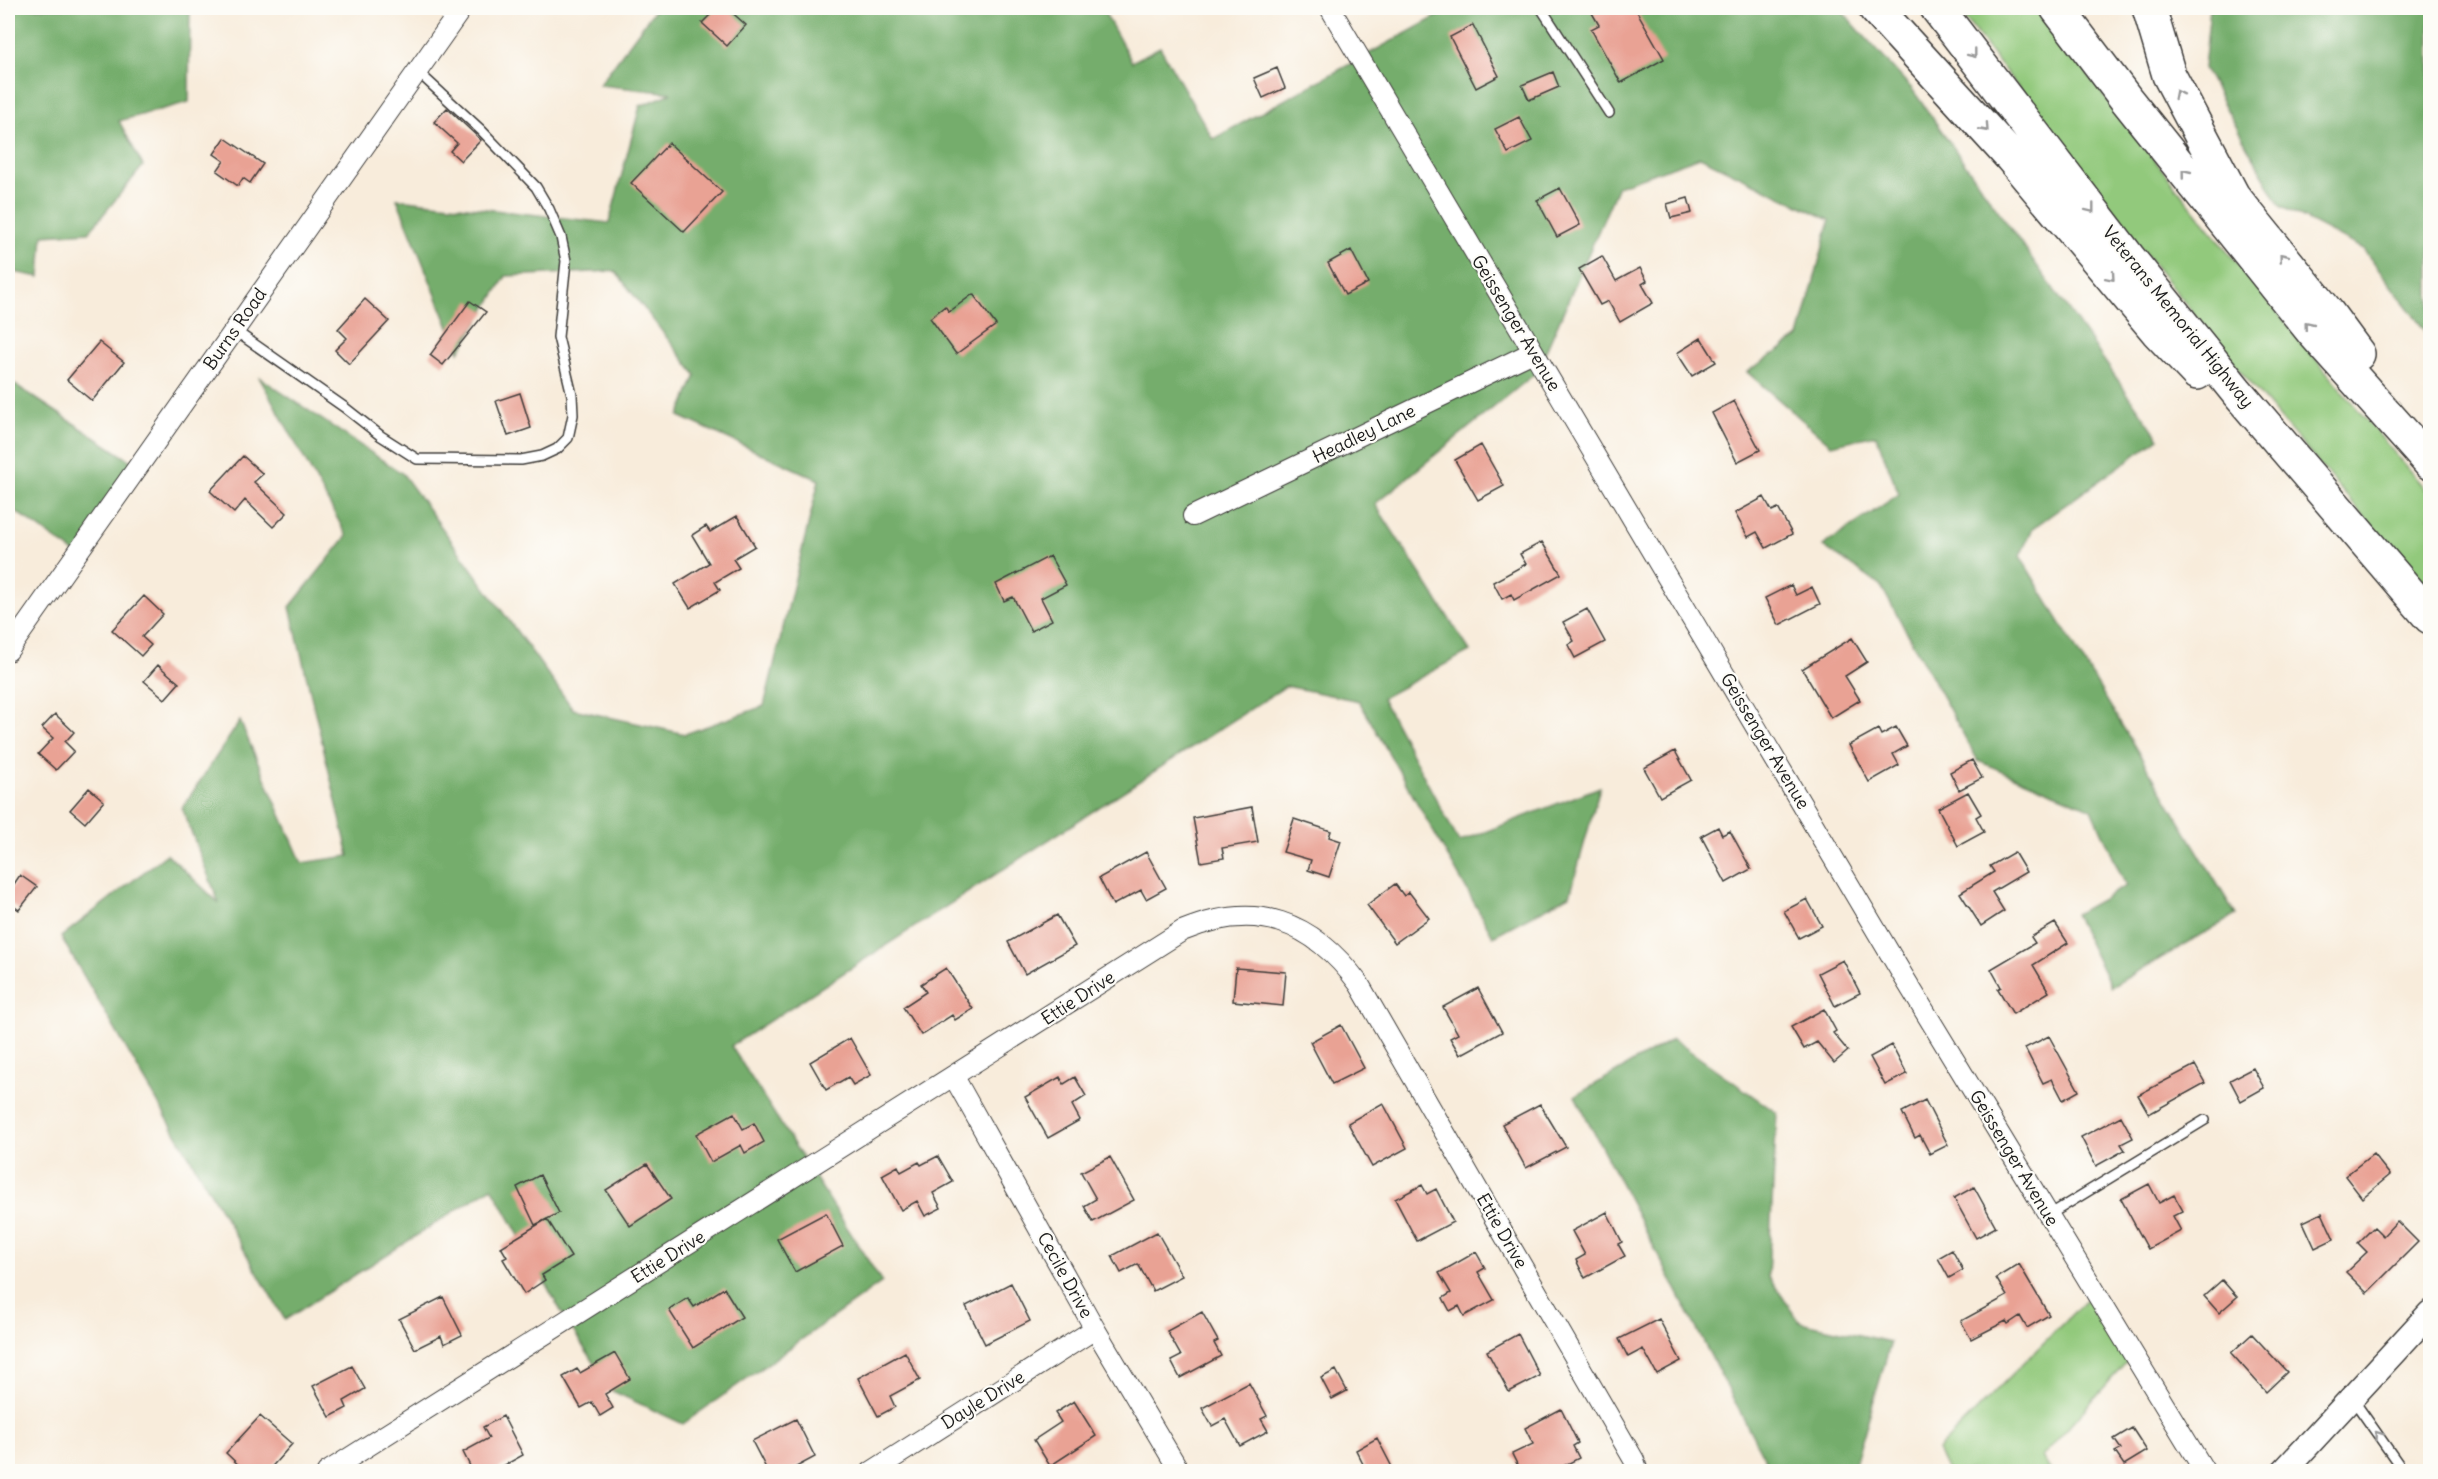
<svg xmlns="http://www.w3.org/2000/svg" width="2438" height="1479" viewBox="0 0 2438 1479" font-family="Delius,sans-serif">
  <rect width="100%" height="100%" fill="#fdfcf7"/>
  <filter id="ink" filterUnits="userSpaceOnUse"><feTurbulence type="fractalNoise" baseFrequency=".0167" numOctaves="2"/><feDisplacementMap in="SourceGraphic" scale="12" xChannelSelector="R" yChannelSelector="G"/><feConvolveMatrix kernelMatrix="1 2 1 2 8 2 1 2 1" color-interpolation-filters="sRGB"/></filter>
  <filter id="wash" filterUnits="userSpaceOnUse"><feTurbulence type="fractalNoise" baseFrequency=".008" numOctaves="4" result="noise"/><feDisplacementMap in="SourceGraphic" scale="24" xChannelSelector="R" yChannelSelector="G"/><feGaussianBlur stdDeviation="1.35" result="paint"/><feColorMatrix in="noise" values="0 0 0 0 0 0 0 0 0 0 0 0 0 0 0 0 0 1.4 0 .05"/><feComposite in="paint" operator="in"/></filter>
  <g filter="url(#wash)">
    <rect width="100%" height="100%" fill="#f8ecdb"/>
    <path fill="#92c97c" stroke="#57724c" stroke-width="1.5" d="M1957,8H2037C2163,175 2295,336 2430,495V594L2249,382L2140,247Z
      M2095,1291L2133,1355L2042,1457L2051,1471H1947L1937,1450Z"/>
    <path fill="#75ad6c" stroke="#486444" stroke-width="1.5" d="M8,8H190L189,102L119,121L143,166L89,232L43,235L40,277L8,271Z
      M656,8H1102L1132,62L1160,47L1213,139L1452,8H1839L1912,89L2159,438L2033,528L2020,556L2236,915L2111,987L2075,914L2126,886L2092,809L1978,761L1881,586L1823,546L1899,494L1876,435L1831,445L1747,372L1799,337L1830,220L1700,157L1618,186L1537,372L1375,504L1470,651L1382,698L1459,842L1600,787L1570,895L1493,936L1359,701L1286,686L731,1046L882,1282L683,1424L610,1390L558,1306L492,1187L285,1320L61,937L167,854L219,903L182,808L240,721L302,863L349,856L290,607L347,536L259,377L403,474L573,709L685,734L764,706L819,480L679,416L696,375L615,271L506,276L459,352L397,199L609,223L640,106L672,93L599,85Z
      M2210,8H2430V337L2363,249L2280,206L2204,68Z
      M8,380L137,465L78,555L8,506Z
      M1673,1039L1777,1113L1768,1276L1800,1322L1891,1342L1853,1471H1771L1575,1096Z"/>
    <g id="blocks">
      <path fill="#e9a294" d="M717,8H727L746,25L727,46L702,23Z
        M1603,8H1635L1664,59L1621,83L1591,29L1599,25L1592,13Z
        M1473,25L1499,76L1476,88L1450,37Z
        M1277,68L1285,88L1263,98L1254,78Z
        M1553,72L1559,87L1529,100L1522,85Z
        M447,108L481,140L461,161L450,151L457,143L434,122Z
        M1519,117L1532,141L1508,153L1495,129Z
        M225,138L263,164L250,183L243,178L238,186L217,171L224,161L214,154Z
        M669,143L722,192L684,232L631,183Z
        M1560,188L1580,225L1557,237L1537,200Z
        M1688,198L1692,213L1671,218L1667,204Z
        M1351,250L1368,283L1345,295L1328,263Z
        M1602,256L1616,281L1640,268L1647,281L1642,284L1653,303L1620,322L1608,301L1600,305L1579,269Z
        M973,294L996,325L956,354L930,318L945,306L949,312Z
        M365,299L389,321L349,364L335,350L347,338L338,329Z
        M470,301L486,312L443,365L430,355Z
        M1701,338L1716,362L1692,376L1677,353Z
        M99,342L124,362L92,401L67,380Z
        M520,393L531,428L508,436L496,401Z
        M1734,401L1760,450L1737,462L1712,413Z
        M1481,445L1504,486L1478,500L1455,460Z
        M243,456L263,474L254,482L287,513L273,527L245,500L234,513L210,491Z
        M1764,497L1772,511L1778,508L1792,534L1766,548L1757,532L1748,537L1735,513Z
        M737,516L755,546L733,559L739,568L715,582L720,590L690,608L675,584L709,563L692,535L706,526L710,532Z
        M1542,542L1561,574L1514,600L1511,594L1502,599L1493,582L1526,564L1520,554Z
        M1050,556L1066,585L1041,598L1052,620L1031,631L1013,597L1004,601L996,584Z
        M1791,585L1796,595L1812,587L1820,604L1779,625L1765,598Z
        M144,596L163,614L142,637L151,645L141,656L112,630Z
        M1587,609L1605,642L1575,658L1568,645L1574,641L1563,622Z
        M1852,638L1867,662L1845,676L1860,700L1831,718L1802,669Z
        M158,665L179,683L165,699L144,681Z
        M55,714L74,732L65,742L74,751L56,770L38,754L53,738L42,728Z
        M1896,727L1907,746L1893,754L1899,765L1869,782L1849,745L1878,729L1881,735Z
        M1675,751L1691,780L1660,797L1644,768Z
        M1972,760L1982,778L1959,790L1950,772Z
        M89,788L104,801L85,823L70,810Z
        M1968,792L1981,814L1976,817L1984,832L1958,846L1938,808Z
        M1252,807L1258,842L1222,848L1224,858L1201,862L1193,818Z
        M1294,819L1331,831L1329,837L1341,841L1329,877L1308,870L1311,860L1283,852Z
        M1718,827L1722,835L1730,831L1751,869L1726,883L1701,836Z
        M1146,852L1166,888L1146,899L1141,890L1113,905L1099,878Z
        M2014,852L2026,872L1992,892L2004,911L1981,926L1960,893L1994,872L1990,866Z
        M20,875L37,887L19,910L8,902V893Z
        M1395,884L1404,896L1409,892L1429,918L1395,943L1367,905Z
        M1807,899L1822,926L1799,938L1784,911Z
        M1057,915L1075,946L1025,974L1008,942Z
        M2055,923L2068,943L2033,965L2049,992L2013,1014L1998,989L2001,987L1991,969L2035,943L2031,937Z
        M1843,960L1860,993L1835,1006L1818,973Z
        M946,968L973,1009L955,1020L952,1015L921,1035L903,1007L926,992L921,984Z
        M1236,968L1286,972L1283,1006L1233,1001Z
        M1478,988L1502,1032L1460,1055L1450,1038L1458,1034L1443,1007Z
        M1824,1009L1836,1031L1833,1033L1848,1051L1834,1063L1817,1042L1804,1049L1791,1027Z
        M1341,1025L1364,1068L1332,1084L1310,1042Z
        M2049,1036L2079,1091L2063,1100L2052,1079L2043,1083L2025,1048Z
        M850,1038L871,1075L853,1085L848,1077L826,1090L810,1062Z
        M1892,1045L1907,1074L1885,1085L1870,1057Z
        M2195,1065L2205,1083L2149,1114L2138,1095Z
        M2253,1068L2264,1088L2241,1101L2230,1080Z
        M1060,1077L1064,1084L1075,1077L1086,1096L1072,1105L1080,1120L1048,1138L1025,1097Z
        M1925,1100L1948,1145L1930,1154L1920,1135L1915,1138L1902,1112Z
        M1383,1103L1407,1148L1372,1167L1348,1123Z
        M1540,1104L1566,1147L1526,1168L1502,1124Z
        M734,1113L743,1129L754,1123L764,1142L745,1153L741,1145L711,1162L696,1134Z
        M2121,1116L2133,1138L2121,1144L2125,1150L2096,1166L2081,1137Z
        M2373,1154L2390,1175L2362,1198L2345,1176Z
        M938,1156L953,1182L933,1193L941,1208L925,1216L917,1201L901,1210L882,1175L898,1166L901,1172L919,1162L921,1165Z
        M1110,1157L1134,1200L1093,1222L1084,1206L1096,1199L1081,1172Z
        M647,1164L671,1199L630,1226L606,1190Z
        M540,1175L559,1213L547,1219L571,1257L542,1275L545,1280L524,1294L503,1259L507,1257L501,1247L547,1219L535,1225L517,1187Z
        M2149,1184L2159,1203L2174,1195L2183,1211L2173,1216L2181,1231L2148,1249L2121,1199Z
        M1422,1185L1427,1194L1436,1189L1453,1222L1417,1241L1395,1199Z
        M1974,1187L1996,1227L1976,1238L1954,1198Z
        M1607,1212L1622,1242L1618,1244L1625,1256L1585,1278L1576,1260L1585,1255L1572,1231Z
        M826,1213L843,1246L795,1272L777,1239Z
        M2322,1213L2334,1239L2315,1248L2303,1222Z
        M2397,1221L2418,1242L2367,1293L2346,1272L2367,1252L2358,1243L2374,1227L2383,1236Z
        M1157,1232L1182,1276L1153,1291L1138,1264L1121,1273L1112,1256Z
        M1952,1250L1963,1270L1949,1278L1938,1258Z
        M1476,1252L1485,1268L1478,1272L1494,1300L1464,1316L1459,1306L1450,1311L1443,1298L1451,1293L1439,1273Z
        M2019,1264L2049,1315L2027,1328L2020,1316L2008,1324L2006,1321L1971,1339L1961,1321L2007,1296L1996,1278Z
        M2222,1280L2237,1297L2219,1313L2204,1296Z
        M1011,1283L1030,1321L985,1344L966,1306Z
        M724,1288L742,1317L693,1348L669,1310L688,1298L694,1307Z
        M443,1297L462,1335L444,1344L441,1336L415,1349L399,1319Z
        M1202,1312L1218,1341L1214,1343L1221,1356L1180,1378L1171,1361L1181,1356L1167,1331Z
        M1659,1319L1681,1361L1657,1374L1643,1349L1628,1357L1619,1339Z
        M1518,1334L1540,1376L1509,1392L1487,1351Z
        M2252,1334L2287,1372L2266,1392L2231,1353Z
        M905,1352L920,1380L890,1396L895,1407L878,1416L858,1378Z
        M615,1353L630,1379L605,1394L613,1408L600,1416L592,1402L581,1408L563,1377L577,1369L580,1373Z
        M352,1366L365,1389L344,1401L347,1408L330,1417L313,1386Z
        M1336,1370L1347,1391L1332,1399L1321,1378Z
        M1249,1383L1267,1416L1261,1419L1268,1431L1240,1446L1225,1419L1212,1426L1202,1408Z
        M1074,1401L1096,1436L1050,1466L1034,1440L1061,1422L1055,1413Z
        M1561,1409L1578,1443L1573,1446L1579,1458L1552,1472H1521L1512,1454L1533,1444L1525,1428Z
        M260,1416L292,1444L267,1472H246L226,1453Z
        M503,1416L523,1455L492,1472H473L463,1452L489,1438L483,1427Z
        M796,1419L815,1457L787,1472H768L752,1441Z
        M2132,1428L2147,1451L2124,1465L2115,1452L2121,1449L2114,1439Z
        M1377,1438L1392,1467L1384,1472H1367L1356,1450Z"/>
    </g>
  </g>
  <g filter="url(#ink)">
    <use href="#blocks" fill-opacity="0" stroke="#3d3b39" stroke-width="1.5"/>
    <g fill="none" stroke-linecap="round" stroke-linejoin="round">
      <defs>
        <path id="service" d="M1541,8L1609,113
          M234,330L344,407L381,436L417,459L521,460L542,456L557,449L568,438L573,415L572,395L558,337L566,261L561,237L549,209L536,187L481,130L417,71
          M2049,1215L2205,1120
          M2352,1398L2404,1472"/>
        <path id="minor" d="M1330,8L1905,979L2205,1472
          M1193,516L1533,352
          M8,651L462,8
          M954,1077L1095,1329L1180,1472
          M327,1472L1182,931C1256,900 1312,920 1359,984L1634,1460L1638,1472
          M871,1472L1095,1329"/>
        <path id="tertiary" d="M2283,1472L2430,1313"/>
        <path id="motorway" d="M1875,8L2011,157L2157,331L2197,373
          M1937,8L2128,257L2237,392L2430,617
          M2057,8L2126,99L2312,331L2430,463
          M2149,8L2169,75L2233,196L2327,312L2358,354"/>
      </defs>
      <use href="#service" stroke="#3d3b39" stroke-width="12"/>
      <use href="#minor" stroke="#3d3b39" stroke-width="22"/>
      <use href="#tertiary" stroke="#3d3b39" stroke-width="27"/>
      <use href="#motorway" stroke="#3d3b39" stroke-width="36"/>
      <use href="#service" stroke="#fff" stroke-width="9"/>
      <use href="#minor" stroke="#fff" stroke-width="20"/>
      <use href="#tertiary" stroke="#fff" stroke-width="24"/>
      <use href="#motorway" stroke="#fff" stroke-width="33"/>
    </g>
    <defs><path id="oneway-chevron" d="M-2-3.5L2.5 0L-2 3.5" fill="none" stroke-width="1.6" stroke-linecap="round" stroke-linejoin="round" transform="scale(1.5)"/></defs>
    <g stroke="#999">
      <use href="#oneway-chevron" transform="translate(1973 54) rotate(52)"/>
      <use href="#oneway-chevron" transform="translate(2178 94) rotate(-117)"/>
      <use href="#oneway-chevron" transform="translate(1985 128) rotate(48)"/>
      <use href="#oneway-chevron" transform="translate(2185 173) rotate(-129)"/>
      <use href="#oneway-chevron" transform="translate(2091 209) rotate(52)"/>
      <use href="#oneway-chevron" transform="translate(2283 257) rotate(-129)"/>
      <use href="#oneway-chevron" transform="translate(2111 277) rotate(49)"/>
      <use href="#oneway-chevron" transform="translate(2308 325) rotate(-129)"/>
      <use href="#oneway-chevron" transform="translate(2378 1435) rotate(-126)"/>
    </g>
  </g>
  <g text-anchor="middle" stroke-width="4.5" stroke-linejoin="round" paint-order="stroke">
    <g font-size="18" fill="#1c1c1c" stroke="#fdfcf7">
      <text transform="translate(2178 317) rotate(51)" y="6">Veterans Memorial Highway</text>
      <text transform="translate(1516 323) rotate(59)" y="6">Geissenger Avenue</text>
      <text transform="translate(235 329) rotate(-55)" y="6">Burns Road</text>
      <text transform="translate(1364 434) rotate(-26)" y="6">Headley Lane</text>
      <text transform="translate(1765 741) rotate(59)" y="6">Geissenger Avenue</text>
      <text transform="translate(1078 998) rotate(-33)" y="6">Ettie Drive</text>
      <text transform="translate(2014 1158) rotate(59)" y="6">Geissenger Avenue</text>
      <text transform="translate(1502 1231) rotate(60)" y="6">Ettie Drive</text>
      <text transform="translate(668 1257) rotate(-32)" y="6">Ettie Drive</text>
      <text transform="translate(1065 1275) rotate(61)" y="6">Cecile Drive</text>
      <text transform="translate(983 1400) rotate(-32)" y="6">Dayle Drive</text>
    </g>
  </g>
  <rect width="2438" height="1479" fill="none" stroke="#fdfcf7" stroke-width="30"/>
</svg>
